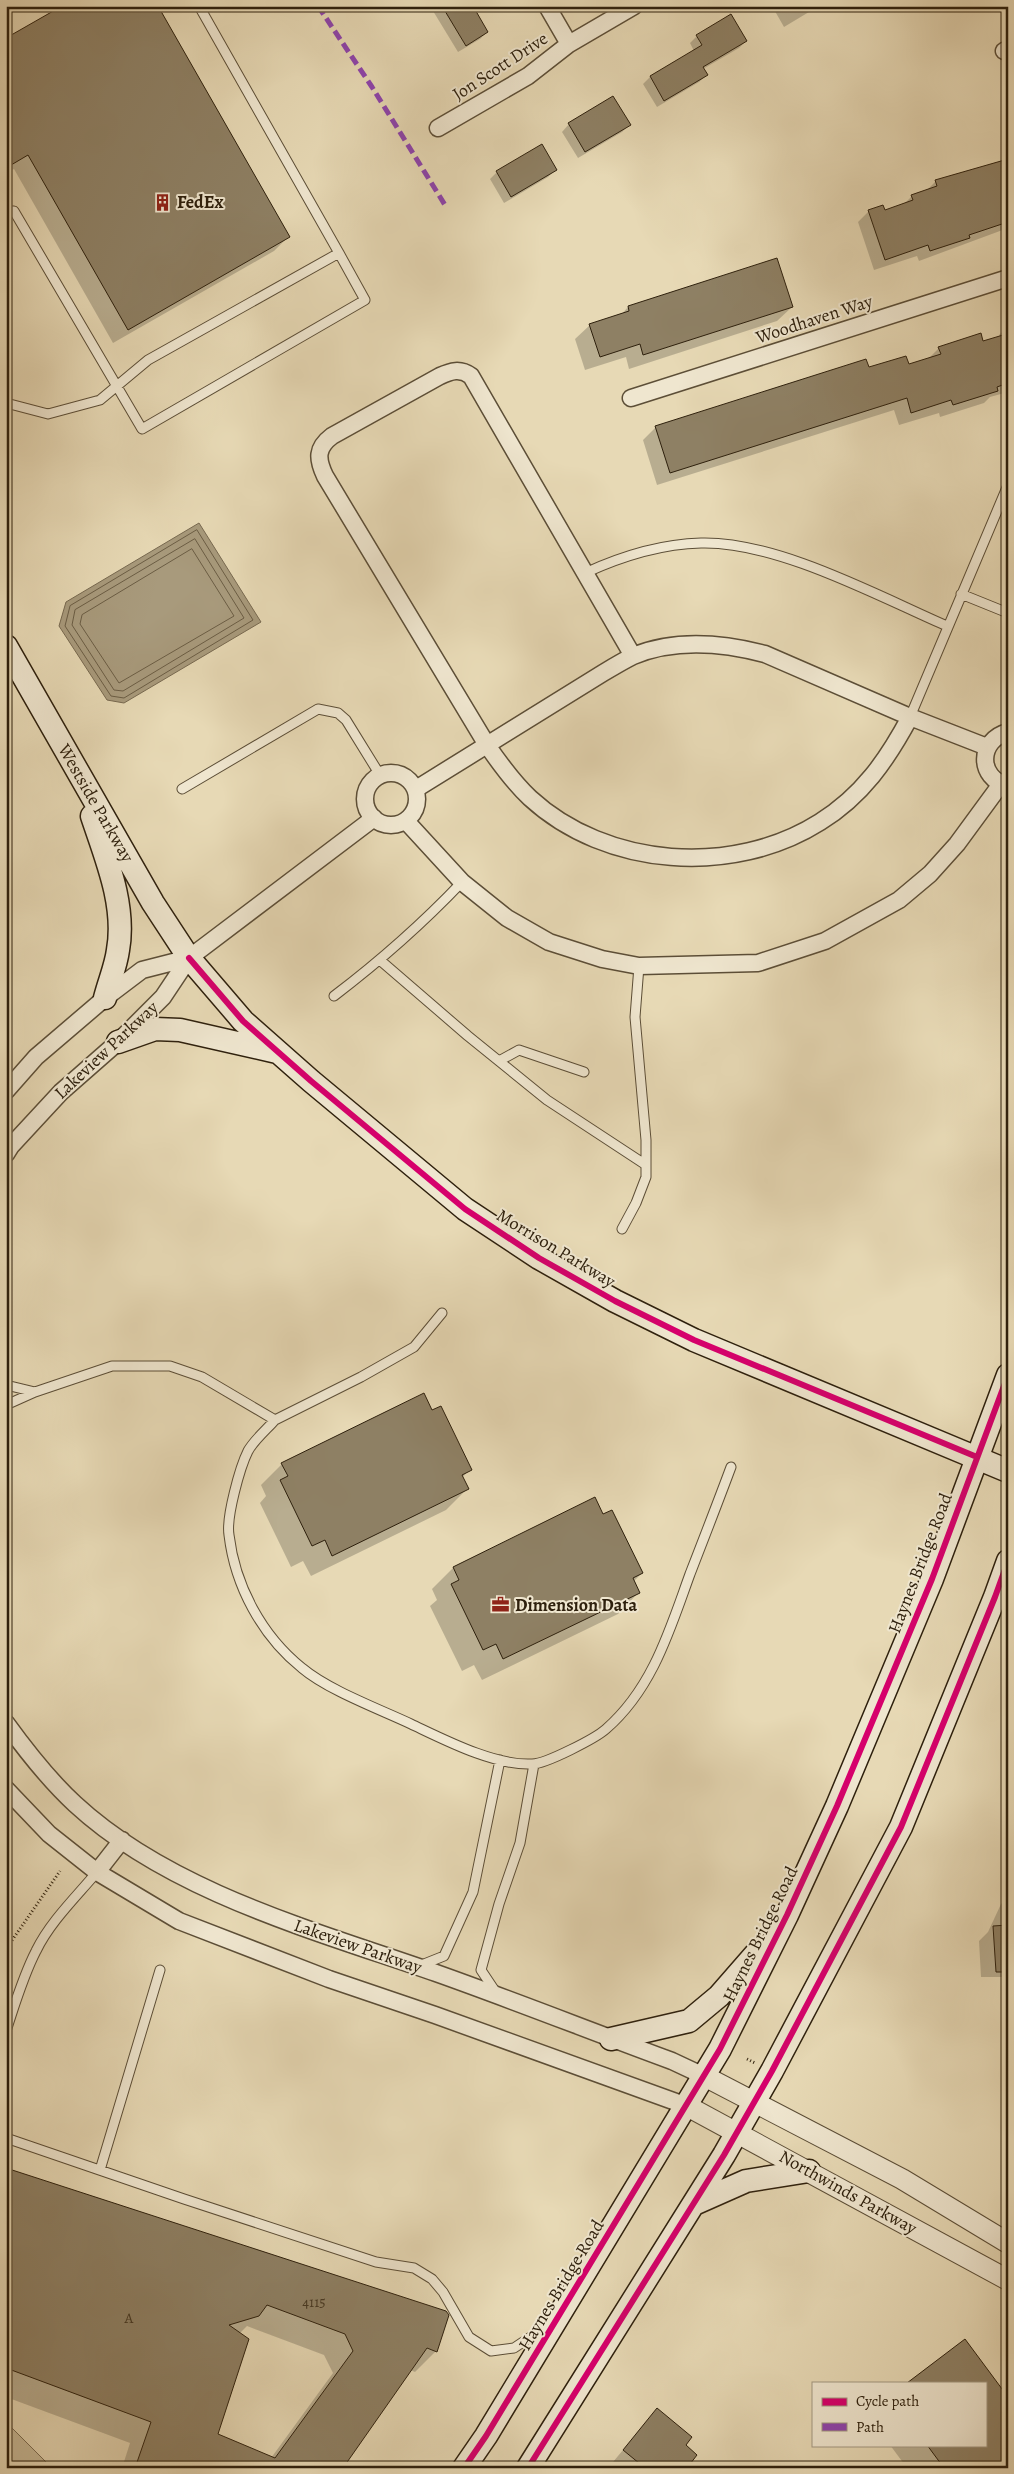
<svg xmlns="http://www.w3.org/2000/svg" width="1014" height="2474" viewBox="0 0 1014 2474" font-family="Alegreya,serif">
  <rect width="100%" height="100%" fill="#e7d9b5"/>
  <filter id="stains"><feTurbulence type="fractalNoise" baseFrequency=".004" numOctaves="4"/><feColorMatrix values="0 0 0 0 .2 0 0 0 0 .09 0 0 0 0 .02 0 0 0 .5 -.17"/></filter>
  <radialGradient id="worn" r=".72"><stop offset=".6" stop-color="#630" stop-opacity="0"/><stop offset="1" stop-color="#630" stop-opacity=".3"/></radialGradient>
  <path fill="#c8ba98" stroke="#7b6d52" d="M6,2422L52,2468H6Z"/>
  <path fill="#a89a7c" stroke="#776950" d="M199,523L261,622L124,703L107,700L59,626L66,602Z"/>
  <path fill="#0003" fill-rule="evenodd" d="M430,6H472L487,32L480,39L458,52Z
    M772,6H819L784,27Z
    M697,36L746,41L739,48L703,69L707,75L699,82L657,107L643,84L650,77L694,51L690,43Z
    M6,39L288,237L274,251L113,343L14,169L6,173Z
    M613,98L629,125L622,132L578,158L562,132L569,124Z
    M1008,160V228L919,261L917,256L874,270L858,222L869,211H884L903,205L912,196L926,191L936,181Z
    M555,170L548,177L504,203L490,179L497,172Z
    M776,259L792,307L777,321L629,369L626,357L585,370L575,339L590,325L621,315L628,307Z
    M1008,327V392L990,397L984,403L940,417L939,413L899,425L894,410L657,485L643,440L656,427L868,369L908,365L927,360L939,348L982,343L1000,337L999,335Z
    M282,1464L470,1469L462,1478L467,1489L446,1510L311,1576L303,1561L291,1567L260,1503L266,1496L261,1485Z
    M603,1516L642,1573L633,1582L639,1592L618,1614L482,1680L474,1665L462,1671L430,1606L437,1600L432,1589L453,1568Z
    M1008,1897V1977H981L979,1941L988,1932L1001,1904Z
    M6,2169L436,2351L415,2372L410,2370L342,2468H122L130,2443L6,2397ZM247,2326L324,2355L333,2373L271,2458L217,2434L239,2334Z
    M964,2341L1008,2399V2468H907L890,2445H985V2383Z
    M647,2421L684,2446L685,2468H621L613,2462Z"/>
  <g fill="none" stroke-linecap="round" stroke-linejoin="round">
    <path stroke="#6b5d44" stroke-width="1" d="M197,530L253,620L124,698L111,696L65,626L70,606Z
      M195,539L244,618L123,691L114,690L72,625L75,610Z
      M192,549L234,616L119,683L80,624L82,615Z"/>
  </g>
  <path fill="#8e8064" stroke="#2e200d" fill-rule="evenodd" d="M62,6H158L290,237L128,330L28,155L6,168V38Z
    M442,6H473L488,32L466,46Z
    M731,14L747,41L703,67L708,75L664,101L650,76L702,45L696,35Z
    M613,96L631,125L585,152L568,123Z
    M542,144L557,170L511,197L496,171Z
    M1008,159V222L969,235L970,238L930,251L928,245L885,260L868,210L883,205L885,210L913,200L911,195L937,186L935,180Z
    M777,258L793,307L643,355L640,344L600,357L589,324L629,311L628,306Z
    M981,333L983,341L1003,335L1008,349V383L997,387L998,391L953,405L951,400L911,413L907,398L670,473L655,426L866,359L869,367L906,356L909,364L941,354L938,347Z
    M424,1393L432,1410L441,1406L472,1470L462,1475L469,1489L332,1556L325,1540L312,1546L280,1480L288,1476L281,1463Z
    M595,1497L603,1514L612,1510L643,1573L633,1578L640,1593L503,1659L496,1644L483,1650L451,1584L459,1580L453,1567Z
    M1008,1925V1972H996L993,1926Z
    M6,2168L446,2311L449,2315L437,2352L427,2348L343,2468H135L151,2422L6,2368ZM267,2305L345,2334L353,2351L275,2458L218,2434L249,2339L229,2325L259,2316Z
    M965,2339L1008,2397V2468H944L927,2445H985V2383H907Z
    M657,2408L692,2437L686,2445L697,2455L687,2468H645L623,2450Z"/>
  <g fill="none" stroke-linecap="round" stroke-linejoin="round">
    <defs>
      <path id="service" d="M199,6L339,253
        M6,211H14L142,429L365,300L339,253L148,360L100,400L48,414L6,403
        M585,573C622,556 661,544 701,543C777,541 878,596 947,626
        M961,594L1008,613
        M910,717L1008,485
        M182,789L318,709L338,713L346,720L380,775
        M381,961L468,1036L547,1100L646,1165
        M334,996C380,961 422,924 462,882
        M499,1061L519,1050L584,1072
        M622,1229L636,1203L646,1177V1140L635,1017L639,966
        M6,1385L35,1392
        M6,1405L35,1392L112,1366H170L202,1377L275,1420L361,1377L414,1347L442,1313
        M275,1420C267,1429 254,1440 248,1451C240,1467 226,1517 229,1535C235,1586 262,1636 302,1668C328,1690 379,1709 411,1724C445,1740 495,1766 532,1764C546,1764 596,1738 606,1729C653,1688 670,1629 690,1574C704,1538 718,1502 731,1467
        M419,1966L444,1956L473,1892L500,1760
        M497,1994L481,1970L499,1904L520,1843L534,1764
        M6,2031C15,2004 23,1976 36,1951C50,1922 76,1897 97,1872
        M6,2138L184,2199L376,2262L414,2268L432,2279L443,2292L469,2337L491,2351L514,2348L544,2328
        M100,2170L160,1970"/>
      <path id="minor" d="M547,6L569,44
        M1004,51L1008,49
        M438,128L528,76L569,44L634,6
        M631,398L1008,278
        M633,656L471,376C460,368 451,371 440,376L332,436C316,448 317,459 325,476L487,745C500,764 513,782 530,798C606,868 733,877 820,822C862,796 887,760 910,717
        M1008,732C978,740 977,778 1008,786
        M365 799a26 26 0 1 1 52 0a26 26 0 1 1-52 0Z
        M416,789L603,673C613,667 623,661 633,656C674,639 723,643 765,654L910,717L987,747
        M406,821L462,882L507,918L549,942L602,959L639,966L758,963L825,941L899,900L930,874L957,844L1001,784
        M6,1091L36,1057L105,998L142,970L189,958
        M6,1154L11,1146L61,1092L118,1042L163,997L189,958L374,818
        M6,1723C27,1752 49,1780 75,1804C170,1892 316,1931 436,1973C515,2001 593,2032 672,2061L704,2076
        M6,1789L49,1834L97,1872L179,1921L329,1979L435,2015L687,2106
        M97,1872L122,1840"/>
      <path id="tertiary" d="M704,2076L902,2179L1008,2243
        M687,2106L1008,2280"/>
      <path id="secondary" d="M6,646L153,903L189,958L243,1021L311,1081L465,1209L539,1258L615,1301L694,1340L1008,1471
        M92,816C106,858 126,905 118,950C116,966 109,982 105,998
        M118,1042L155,1029L180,1030L277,1052
        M611,2039L689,2021L719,1996L760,1949
        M694,2204L746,2181L809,2171
        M464,2468L486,2436L720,2049L787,1915L837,1806L932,1579L1008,1375
        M528,2468L724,2155L772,2071L901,1827L995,1597L1008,1561"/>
    </defs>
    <use href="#service" stroke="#5c4e37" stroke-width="11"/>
    <use href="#minor" stroke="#5c4e37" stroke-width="19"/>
    <use href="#tertiary" stroke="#5c4e37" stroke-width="22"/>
    <use href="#secondary" stroke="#2e200d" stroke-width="25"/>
    <path stroke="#2e200d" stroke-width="3" stroke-dasharray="1 2.5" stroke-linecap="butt" d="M6,1949L60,1871
      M747,2059L755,2063"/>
    <use href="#service" stroke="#efe6cf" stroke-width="9"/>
    <use href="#minor" stroke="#efe6cf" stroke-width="16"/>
    <use href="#tertiary" stroke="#efe6cf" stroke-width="20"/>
    <use href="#secondary" stroke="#efe6cf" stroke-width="22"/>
    <path stroke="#8e44ad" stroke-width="5" stroke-dasharray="10 5" stroke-linecap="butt" d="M318,6L372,87L445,205"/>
    <defs>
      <path id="cycleway" d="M189,958L243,1021L311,1081L465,1209L539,1258L615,1301L694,1340L977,1457
        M464,2468L486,2436L720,2049L787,1915L837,1806L932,1579L1008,1375
        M528,2468L724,2155L772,2071L901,1827L995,1597L1008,1561"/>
    </defs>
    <use href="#cycleway" stroke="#efe6cf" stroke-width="9"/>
    <use href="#cycleway" stroke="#d6006c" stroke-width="6"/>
  </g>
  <defs>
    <symbol id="building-bare" viewBox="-9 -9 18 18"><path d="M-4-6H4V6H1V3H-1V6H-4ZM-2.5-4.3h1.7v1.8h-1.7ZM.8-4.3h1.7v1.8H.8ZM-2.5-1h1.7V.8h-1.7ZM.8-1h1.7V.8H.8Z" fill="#8f2418" stroke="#efe6cf" stroke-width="2.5" paint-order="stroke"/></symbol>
    <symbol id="office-bare" viewBox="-9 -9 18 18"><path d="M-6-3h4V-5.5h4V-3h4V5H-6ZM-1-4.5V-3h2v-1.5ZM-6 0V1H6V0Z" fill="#8f2418" stroke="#efe6cf" stroke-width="2.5" paint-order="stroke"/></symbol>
  </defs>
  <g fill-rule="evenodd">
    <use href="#building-bare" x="150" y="190" width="25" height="25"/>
    <use href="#office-bare" x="488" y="1592" width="25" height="25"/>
  </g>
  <g text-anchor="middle" stroke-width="4" stroke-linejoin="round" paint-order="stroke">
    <g font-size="15" fill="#463823">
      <text x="314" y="2307">4115</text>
      <text x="129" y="2323">A</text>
    </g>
    <g font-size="18" fill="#2e200d" stroke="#efe6cf">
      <text transform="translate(500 66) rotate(-33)" y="6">Jon Scott Drive</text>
      <text transform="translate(814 319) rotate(-18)" y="6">Woodhaven Way</text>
      <text transform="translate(96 803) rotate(60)" y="6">Westside Parkway</text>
      <text transform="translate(106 1050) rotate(-43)" y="6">Lakeview Parkway</text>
      <text transform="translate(556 1248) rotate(31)" y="6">Morrison Parkway</text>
      <text transform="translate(920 1563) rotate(-69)" y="6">Haynes Bridge Road</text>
      <text transform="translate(760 1934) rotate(-64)" y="6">Haynes Bridge Road</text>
      <text transform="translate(358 1946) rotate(19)" y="6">Lakeview Parkway</text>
      <text transform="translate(848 2192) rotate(29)" y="6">Northwinds Parkway</text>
      <text transform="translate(561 2285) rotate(-59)" y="6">Haynes Bridge Road</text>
    </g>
    <g font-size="18" font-weight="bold" fill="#2e200d" stroke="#efe6cf" text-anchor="start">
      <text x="177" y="208">FedEx</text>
      <text x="515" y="1611">Dimension Data</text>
    </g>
  </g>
  <rect width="1014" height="2474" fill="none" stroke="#e7d9b5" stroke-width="25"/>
  <rect x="8" y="8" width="999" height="2459" fill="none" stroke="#2e200d" stroke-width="2.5"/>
  <rect x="12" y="12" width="989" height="2449" fill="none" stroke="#2e200d"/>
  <rect x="812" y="2382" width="175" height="65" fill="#efe6cf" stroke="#a29781"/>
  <rect x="822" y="2398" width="25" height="8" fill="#d6006c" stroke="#a29781"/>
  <text x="856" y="2406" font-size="15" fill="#2e200d">Cycle path</text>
  <rect x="822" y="2423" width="25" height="8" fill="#8e44ad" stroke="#a29781"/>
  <text x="856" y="2432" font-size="15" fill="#2e200d">Path</text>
  <rect width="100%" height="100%" filter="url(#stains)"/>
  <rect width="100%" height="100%" fill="url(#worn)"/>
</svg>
